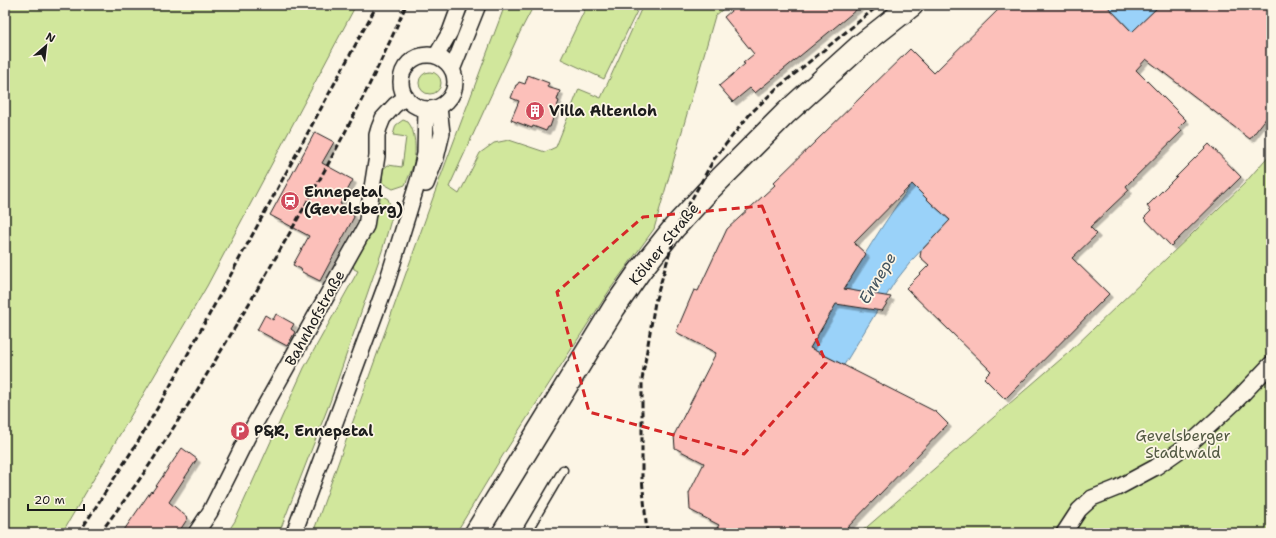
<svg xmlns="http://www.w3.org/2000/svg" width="1276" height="538" viewBox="0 0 1276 538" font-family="'Shantell Sans',sans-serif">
  <defs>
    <filter id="shadow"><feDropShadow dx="3.5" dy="3.5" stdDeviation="0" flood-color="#0004"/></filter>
  </defs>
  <rect width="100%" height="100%" fill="#fcf5e5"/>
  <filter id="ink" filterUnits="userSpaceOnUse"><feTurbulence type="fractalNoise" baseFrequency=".025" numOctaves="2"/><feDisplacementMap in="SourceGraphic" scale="8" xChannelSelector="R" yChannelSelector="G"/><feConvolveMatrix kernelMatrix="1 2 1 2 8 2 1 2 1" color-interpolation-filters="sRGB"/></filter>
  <g filter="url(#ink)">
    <path fill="#d1e79c" stroke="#76825c" d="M5,5H356L207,286L62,533H5Z
      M505,5H534L520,32L449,187L459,194L480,153L494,143L509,140L545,152L556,147L579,89L601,98L643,5H728L715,16L654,229L611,288L503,455L456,533H313L439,181Z
      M587,5H640L604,79L561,59Z
      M419 83a11 11 0 1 1 22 0a11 11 0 1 1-22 0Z
      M403,120L408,122C416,131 416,151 414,162C412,170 408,178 405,185L393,189L382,183L383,169L388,165L402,167L406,137L393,135L396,125Z
      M1271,153V533H860L1068,353L1244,184Z
      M381,195L388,199L393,213L382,251L330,402L279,533H227L235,521L304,368L358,271L354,269L353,264L373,228Z"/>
    <path fill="#9ad2f9" stroke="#6889a1" d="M1106,5H1160L1132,32Z
      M912,184L931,203L950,220L913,259L894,283L844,365L810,348C842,292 874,235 912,184Z"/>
    <path fill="#fcc0ba" stroke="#1c1c1c" filter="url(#shadow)" d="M738,5H862L755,93L750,88L733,102L719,86L745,64L743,63L754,54L724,17Z
      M1003,5H1106L1132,32L1160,5H1271V112L1250,139L1146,59L1136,70L1186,120L1179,127L1182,131L1126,186L1129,190L1090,227L1097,234L1072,258L1109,294L1005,399L984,378L991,371L906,288L929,265L920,257L921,251L950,220L931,203L912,184L854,243L866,254L844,289L891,297L882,311L836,304L810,348L936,412L948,424L842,533H714L719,525L690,510L689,493L704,463L675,448L674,435L716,353L676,332L694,290L698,291L727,229L775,185L773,183L910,49L934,73Z
      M528,75L549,83L547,87L560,91L557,100L559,101L550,127H548L546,131L533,126L532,128L511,120L519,101L511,98L516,85H517L519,82L525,84Z
      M315,132L334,142L322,163L353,180L340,204L351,210L354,217L320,281L302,272L301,269L293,265L309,236L270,215Z
      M1209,144L1241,177L1171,246L1144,218L1151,211L1147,206Z
      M276,314L294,324L291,329L295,332L287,346L257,330L265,315L273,320Z
      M182,448L197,459L169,502L188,518L178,533H122L151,491L152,492Z"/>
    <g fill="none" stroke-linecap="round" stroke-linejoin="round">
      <defs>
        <path id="lane" d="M526,533L563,470"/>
        <path id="street" d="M401 82a27 27 0 1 1 54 0a27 27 0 1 1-54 0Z
          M436,56L450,32L460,5
          M452,70L478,5
          M426,184L436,158L442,133L439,107
          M196,533L210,512L248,436L366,226L377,156V135L379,128L383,118L395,105L406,97
          M294,533L387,282L419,178L425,154L426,109
          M1064,533L1079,510L1092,498L1117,488L1156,467L1193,441L1233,404L1271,364"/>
        <path id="primary" d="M476,533L614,308L639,272L674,228L708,191L786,113L860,46L912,5"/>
      </defs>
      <use href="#lane" stroke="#1c1c1c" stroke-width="11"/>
      <use href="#street" stroke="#1c1c1c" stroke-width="18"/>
      <use href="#primary" stroke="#1c1c1c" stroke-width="25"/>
      <use href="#lane" stroke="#fcf5e5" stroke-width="8"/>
      <use href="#street" stroke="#fcf5e5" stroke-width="15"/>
      <use href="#primary" stroke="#fcf5e5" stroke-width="22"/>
      <path stroke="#1c1c1c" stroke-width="3" stroke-dasharray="6 3" stroke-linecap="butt" d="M79,533L139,440L177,374L377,5
        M100,533C120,506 141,479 159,450C203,383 244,313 284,243C328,166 371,87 406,5
        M647,533L642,478V380L655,302L679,222L714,159L750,114L776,89L879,5"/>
    </g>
  </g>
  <path fill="none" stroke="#d62828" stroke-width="3" stroke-dasharray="8 5" stroke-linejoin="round" d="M762,206L826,363L744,454L589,412L557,292L643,217Z"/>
  <defs>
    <symbol id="building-disc" viewBox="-11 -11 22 22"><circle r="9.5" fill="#d1495b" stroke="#fcf5e5"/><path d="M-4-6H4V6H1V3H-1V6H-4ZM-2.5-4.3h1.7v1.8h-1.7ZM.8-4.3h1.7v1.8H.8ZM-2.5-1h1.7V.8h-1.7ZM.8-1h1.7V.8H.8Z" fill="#fff"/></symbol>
    <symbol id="station-disc" viewBox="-11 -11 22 22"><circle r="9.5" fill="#d1495b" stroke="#fcf5e5"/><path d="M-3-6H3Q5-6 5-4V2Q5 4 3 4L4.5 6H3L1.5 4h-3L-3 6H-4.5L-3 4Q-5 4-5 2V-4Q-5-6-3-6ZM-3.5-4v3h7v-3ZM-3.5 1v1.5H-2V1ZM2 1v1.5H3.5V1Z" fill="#fff"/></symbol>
    <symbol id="parking-disc" viewBox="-11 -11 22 22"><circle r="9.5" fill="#d1495b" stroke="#fcf5e5"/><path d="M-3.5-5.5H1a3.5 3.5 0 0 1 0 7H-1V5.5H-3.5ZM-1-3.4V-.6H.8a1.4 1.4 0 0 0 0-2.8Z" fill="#fff"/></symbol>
  </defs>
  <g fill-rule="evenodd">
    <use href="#building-disc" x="524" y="100" width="22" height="22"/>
    <use href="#station-disc" x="279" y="190" width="22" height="22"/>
    <use href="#parking-disc" x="229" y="420" width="22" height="22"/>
  </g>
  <g text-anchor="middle" stroke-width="3.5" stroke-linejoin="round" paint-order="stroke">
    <g font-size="15" font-weight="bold" fill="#1c1c1c" stroke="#fcf5e5" text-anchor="start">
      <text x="549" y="116">Villa Altenloh</text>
      <text x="304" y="197">Ennepetal<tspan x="304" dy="17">(Gevelsberg)</tspan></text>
      <text x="254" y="436">P&amp;R, Ennepetal</text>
    </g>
    <g font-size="15" fill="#1c1c1c" stroke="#fcf5e5">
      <text transform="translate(664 244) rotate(-51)" y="5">Kölner Straße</text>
      <text transform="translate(315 318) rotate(-61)" y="5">Bahnhofstraße</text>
    </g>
    <g font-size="15" fill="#525942" stroke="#fcf5e5">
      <text x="1183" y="441">Gevelsberger<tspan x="1183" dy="17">Stadtwald</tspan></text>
    </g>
    <g font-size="16" font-style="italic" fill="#42535e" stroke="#fcf5e5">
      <text transform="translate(877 278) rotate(-59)" y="6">Ennepe</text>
    </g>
  </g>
  <rect width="1276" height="538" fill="none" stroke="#fcf5e5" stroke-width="20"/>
  <rect x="10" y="10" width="1256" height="518" fill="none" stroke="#1c1c1c" stroke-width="1.5" filter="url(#ink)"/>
  <g transform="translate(46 46) rotate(28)" stroke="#fcf5e5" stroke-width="3" paint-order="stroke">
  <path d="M0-3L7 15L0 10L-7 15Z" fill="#1c1c1c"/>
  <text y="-6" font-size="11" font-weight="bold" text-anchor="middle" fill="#1c1c1c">N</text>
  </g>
  <path d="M28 504v6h56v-6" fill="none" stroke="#1c1c1c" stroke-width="2"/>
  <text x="34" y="504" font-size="12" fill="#1c1c1c" stroke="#fcf5e5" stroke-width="3" paint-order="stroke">20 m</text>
</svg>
